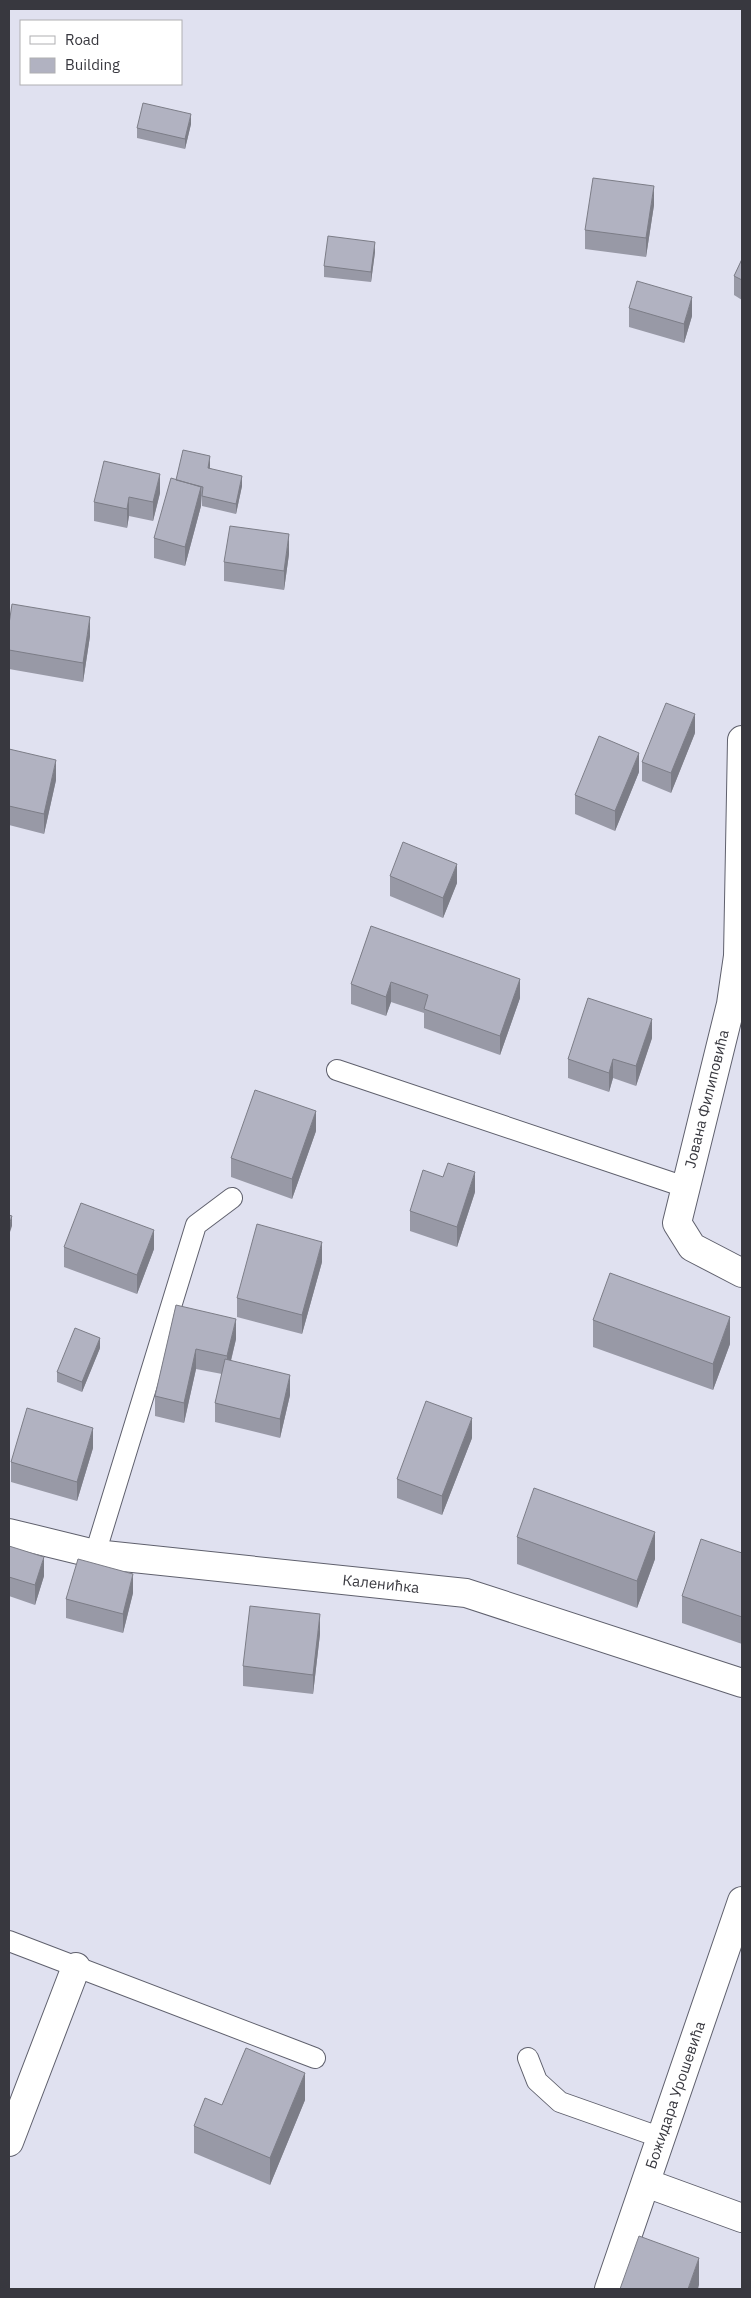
<svg xmlns="http://www.w3.org/2000/svg" width="751" height="2298" viewBox="0 0 751 2298" font-family="'IBM Plex Sans',sans-serif">
  <rect width="100%" height="100%" fill="#e0e1f0"/>
  <g fill="none" stroke-linecap="round" stroke-linejoin="round">
    <defs>
      <path id="lane" d="M337,1070L685,1187
        M95,1554L196,1225L232,1198
        M9,1941L315,2058
        M528,2058L537,2081L560,2102L662,2138"/>
      <g id="street">
        <path d="M742,740L738,956L731,1004L677,1223L692,1247L742,1273"/>
        <path id="s1" d="M9,1533L95,1554L466,1593L742,1683"/>
        <path d="M9,2142L76,1967"/>
        <path d="M646,2183L742,2218"/>
        <path id="s2" d="M609,2289L742,1901"/>
      </g>
    </defs>
    <use href="#lane" stroke="#5f606d" stroke-width="22"/>
    <use href="#street" stroke="#5f606d" stroke-width="30"/>
    <use href="#lane" stroke="#fff" stroke-width="20"/>
    <use href="#street" stroke="#fff" stroke-width="28"/>
  </g>
  <path fill="#9899a6" d="M191,124L185,149L137,138V128Z
    M654,205L646,257L585,249V230Z
    M375,252L371,282L324,277V266Z
    M742,259V300L734,295V276Z
    M629,308L692,316L684,343L629,327Z
    M210,466V468L242,486L236,514L202,506L201,496V506L185,566L154,558V538L176,480Z
    M160,493L153,521L129,516L127,528L94,521V502Z
    M289,554L284,590L224,581V562Z
    M9,624L90,636L83,682L9,669Z
    M695,733L671,793L642,781V762Z
    M9,749L56,780L44,834L9,825Z
    M639,772L615,831L575,814V795Z
    M390,876L457,883L443,918L390,896Z
    M371,926L520,998L500,1055L424,1028V1013L391,1002L386,1016L351,1004V984Z
    M652,1038L636,1086L613,1078L609,1092L568,1078V1059Z
    M316,1131L292,1199L231,1177V1158Z
    M475,1192L457,1247L410,1231V1211Z
    M64,1247L154,1249L137,1294L64,1267Z
    M322,1262L302,1334L237,1317V1298Z
    M176,1305L236,1339L231,1361L290,1395L280,1438L215,1422V1403L222,1374L196,1369L184,1423L155,1416V1396Z
    M593,1320L730,1344L713,1390L593,1347Z
    M100,1348L82,1392L57,1382V1372Z
    M472,1438L442,1515L397,1498V1479Z
    M93,1448L77,1501L11,1482V1462Z
    M517,1537L655,1559L637,1608L517,1564Z
    M9,1546L44,1576L35,1605L9,1596Z
    M742,1553V1644L682,1623V1596Z
    M133,1593L123,1633L66,1618V1599Z
    M320,1634L313,1694L243,1686V1666Z
    M305,2100L270,2185L194,2153V2126L222,2105Z"/>
  <path fill="#7c7d87" d="M191,114V124L185,149V139Z
    M654,186V205L646,257V238Z
    M375,242V252L371,282V272Z
    M692,297V316L684,343V324Z
    M210,456V466L208,478V468Z
    M160,474V493L153,521V502Z
    M242,476V486L236,514V504Z
    M201,487V506L185,566V547Z
    M129,497V516L127,528V509Z
    M289,534V554L284,590V571Z
    M90,617V636L83,682V663Z
    M695,714V733L671,793V773Z
    M639,753V772L615,831V811Z
    M56,760V780L44,834V814Z
    M457,864V883L443,918V898Z
    M520,979V998L500,1055V1036Z
    M391,982V1002L386,1016V997Z
    M652,1019V1038L636,1086V1066Z
    M613,1059V1078L609,1092V1073Z
    M316,1111V1131L292,1199V1179Z
    M475,1172V1192L457,1247V1227Z
    M12,1216V1226L9,1235V1225Z
    M154,1230V1249L137,1294V1275Z
    M322,1242V1262L302,1334V1315Z
    M730,1317V1344L713,1390V1364Z
    M236,1319V1339L227,1376V1356Z
    M100,1338V1348L82,1392V1382Z
    M196,1349V1369L184,1423V1403Z
    M290,1375V1395L280,1438V1419Z
    M472,1418V1438L442,1515V1496Z
    M93,1428V1448L77,1501V1482Z
    M655,1532V1559L637,1608V1581Z
    M44,1557V1576L35,1605V1585Z
    M133,1574V1593L123,1633V1614Z
    M320,1614V1634L313,1694V1675Z
    M305,2073V2100L270,2185V2158Z
    M699,2258V2285L698,2289H688Z"/>
  <path fill="#b1b2c1" stroke="#7c7d87" d="M143,103L191,114L185,139L137,128Z
    M593,178L654,186L646,238L585,230Z
    M328,236L375,242L371,272L324,266Z
    M742,259V280L734,276Z
    M637,281L692,297L684,324L629,308Z
    M183,450L210,456L208,468L242,476L236,504L202,496L203,487L176,480Z
    M104,461L160,474L153,502L129,497L127,509L94,502Z
    M171,478L201,487L185,547L154,538Z
    M230,526L289,534L284,571L224,562Z
    M12,604L90,617L83,663L9,650V624Z
    M666,703L695,714L671,773L642,762Z
    M599,736L639,753L615,811L575,795Z
    M9,749L56,760L44,814L9,806Z
    M403,842L457,864L443,898L390,876Z
    M371,926L520,979L500,1036L424,1009L428,995L391,982L386,997L351,984Z
    M588,998L652,1019L636,1066L613,1059L609,1073L568,1059Z
    M255,1090L316,1111L292,1179L231,1158Z
    M448,1163L475,1172L457,1227L410,1211L423,1170L443,1177Z
    M81,1203L154,1230L137,1275L64,1247Z
    M9,1215L12,1216L9,1225Z
    M257,1224L322,1242L302,1315L237,1298Z
    M610,1273L730,1317L713,1364L593,1320Z
    M176,1305L236,1319L227,1356L196,1349L184,1403L155,1396Z
    M75,1328L100,1338L82,1382L57,1372Z
    M225,1359L290,1375L280,1419L215,1403Z
    M426,1401L472,1418L442,1496L397,1479Z
    M27,1408L93,1428L77,1482L11,1462Z
    M534,1488L655,1532L637,1581L517,1537Z
    M701,1539L742,1553V1617L682,1596Z
    M9,1546L44,1557L35,1585L9,1577Z
    M78,1559L133,1574L123,1614L66,1599Z
    M250,1606L320,1614L313,1675L243,1666Z
    M246,2048L305,2073L270,2158L194,2126L205,2098L222,2105Z
    M639,2236L699,2258L688,2289H620Z"/>
  <g text-anchor="middle" stroke-width="4" stroke-linejoin="round" paint-order="stroke">
    <g font-size="15" fill="#38383f" stroke="#fff">
      <text transform="translate(707 1099) rotate(-76)" y="5">Јована Филиповића</text>
      <text dy="5" stroke="none"><textPath href="#s1" startOffset="376">Каленићка</textPath></text>
      <text dy="5" stroke="none"><textPath href="#s2" startOffset="205">Божидара Урошевића</textPath></text>
    </g>
  </g>
  <rect width="751" height="2298" fill="none" stroke="#38383f" stroke-width="20"/>
  <rect x="20" y="20" width="162" height="65" fill="#ffffff" stroke="#afafb2"/>
  <rect x="30" y="36" width="25" height="8" fill="#ffffff" stroke="#afafb2"/>
  <text x="65" y="45" font-size="15" fill="#38383f">Road</text>
  <rect x="30" y="58" width="25" height="15" fill="#b1b2c1" stroke="#afafb2"/>
  <text x="65" y="70" font-size="15" fill="#38383f">Building</text>
</svg>
